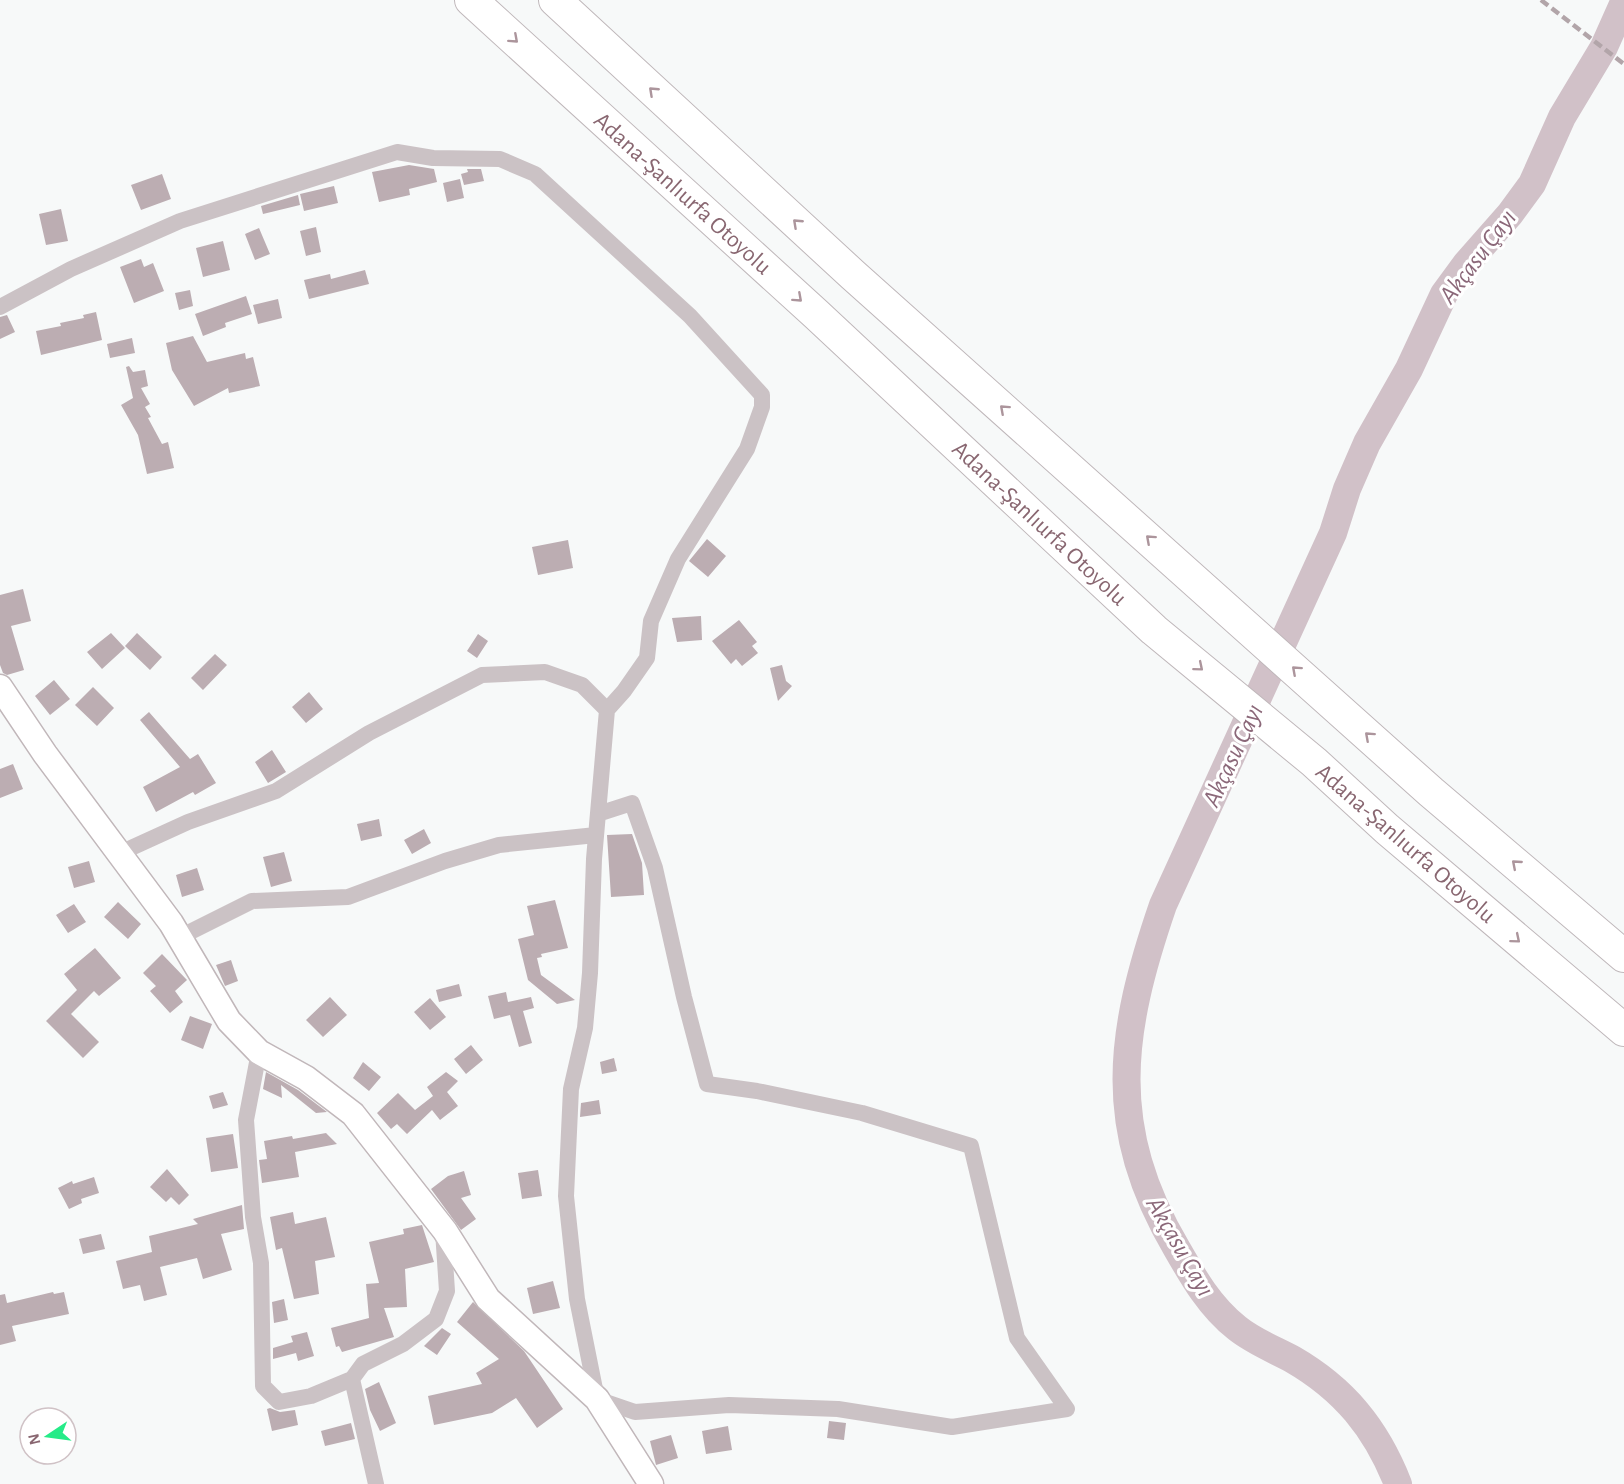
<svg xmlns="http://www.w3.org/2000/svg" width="1624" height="1484" viewBox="0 0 1624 1484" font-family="'Alegreya Sans',sans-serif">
  <rect width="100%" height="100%" fill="#f7f9f9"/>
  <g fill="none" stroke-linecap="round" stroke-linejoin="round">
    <path stroke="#d1c1c8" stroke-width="28" d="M1398,1484C1376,1428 1344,1389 1292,1359C1273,1349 1253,1341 1237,1328C1210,1307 1193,1277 1177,1249C1105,1127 1119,1033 1163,905L1333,533L1347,489L1367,443L1409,369L1444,294L1466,264L1510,214L1532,184L1562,117L1604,47L1624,2"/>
  </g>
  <path fill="#bcadb2" d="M409,165L434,169L437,182L409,189L410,195L379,202L372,172Z
    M467,169H481L484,181L464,185L461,174L468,172Z
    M162,174L171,199L141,210L131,185Z
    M460,179L464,198L447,202L443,183Z
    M334,186L338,203L304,211L300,194Z
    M298,195L300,205L263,214L261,206Z
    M61,209L68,241L46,245L39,214Z
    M316,227L321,252L306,256L300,231Z
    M259,228L270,254L255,260L245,234Z
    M223,241L230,270L203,277L196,248Z
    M141,259L144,267L153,263L164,291L134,303L120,267Z
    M365,270L369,284L309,299L304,280L330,274L331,279Z
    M190,290L193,306L179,310L175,293Z
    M246,296L252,314L225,323L226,327L203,336L195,314Z
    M278,299L282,318L258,324L253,305Z
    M96,312L102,340L41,355L36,331L61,326L60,323L84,318L83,315Z
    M7,315L15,332L0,339V317Z
    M193,336L207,362L245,353L246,359L253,357L260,386L229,393L228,388L194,406L172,370L166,343Z
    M132,338L135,353L110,358L107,344Z
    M129,366L133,372L145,370L148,386L141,388L150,404L145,407L151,417L148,418L162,444L168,442L174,468L147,474L138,435L121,405L133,398L126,367Z
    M707,539L726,556L708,577L689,561Z
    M568,540L573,568L538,575L532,547Z
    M23,589L31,621L11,626L24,670L7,675L3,673L0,665V595Z
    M701,616L702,640L677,642L672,618Z
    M739,620L757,642L752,646L758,653L742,666L736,659L731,664L712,641Z
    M111,633L125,648L102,669L87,652Z
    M137,633L162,657L150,670L125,646Z
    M478,634L488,641L477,658L467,651Z
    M215,654L227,665L203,690L191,678Z
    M782,665L786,681L792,686L778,701L770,668Z
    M54,680L70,699L50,715L35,696Z
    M93,687L114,708L97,726L75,705Z
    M309,692L323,709L306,723L292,707Z
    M149,712L190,759L198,754L216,783L195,795L193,792L156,812L143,787L180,767L140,720Z
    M272,750L286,772L268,783L255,762Z
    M13,764L23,789L0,798V769Z
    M379,819L382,836L361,841L357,824Z
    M424,829L431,843L412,854L404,840Z
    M632,834L642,863L644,895L611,897L607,835Z
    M284,852L292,881L271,887L263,857Z
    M89,861L95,882L74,888L68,867Z
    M197,868L204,890L182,897L176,875Z
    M555,900L568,948L541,954L542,957L537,958L541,975L575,1000L557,1004L528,980L518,939L534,935L527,906Z
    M118,902L141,924L128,939L104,917Z
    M74,904L86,922L68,933L56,915Z
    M95,948L121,978L99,996L94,991L71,1014L99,1042L83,1058L46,1021L77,990L64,974Z
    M162,954L187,980L175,991L183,1002L170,1013L150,991L156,986L143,973Z
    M231,960L238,981L225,986L216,965Z
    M459,984L462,996L439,1002L436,990Z
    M506,992L508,1002L531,997L534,1008L523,1011L532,1043L519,1047L510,1015L494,1019L488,996Z
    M330,997L347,1015L323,1037L306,1020Z
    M430,998L446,1017L430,1030L414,1012Z
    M190,1016L212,1024L203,1049L181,1040Z
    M471,1045L483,1060L466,1074L454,1059Z
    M614,1058L617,1071L602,1074L600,1062Z
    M363,1062L381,1077L369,1091L353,1078Z
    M266,1072L298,1090L327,1112L316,1113L281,1085L282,1098L263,1089Z
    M446,1072L458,1081L447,1092L458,1106L440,1120L432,1110L407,1134L397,1124L391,1129L377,1113L398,1093L415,1110L433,1096L427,1087Z
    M223,1092L228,1105L213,1109L209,1096Z
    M599,1100L601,1114L580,1117L581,1103Z
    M326,1133L337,1144L295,1152L299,1177L262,1183L259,1160L267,1159L264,1141L292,1136L293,1139Z
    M233,1134L238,1168L211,1172L206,1138Z
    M167,1169L189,1195L179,1205L171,1197L166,1202L150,1187Z
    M538,1170L542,1196L522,1199L518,1173Z
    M464,1171L471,1195L461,1198L476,1219L461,1230L431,1189L448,1176Z
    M94,1177L99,1193L81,1199L82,1203L69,1209L58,1188L72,1181L73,1184Z
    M242,1205L244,1229L221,1234L232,1270L203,1279L197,1258L160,1267L167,1295L144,1301L140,1285L123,1289L116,1261L152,1252L149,1236L198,1224L193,1219Z
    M293,1212L295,1224L326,1217L335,1257L315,1261L319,1294L294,1299L282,1248L276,1250L270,1217Z
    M422,1225L434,1262L405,1269L407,1307L384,1308L394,1337L342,1352L339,1346L336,1347L331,1328L369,1318L366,1284L379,1283L369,1242L404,1234L403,1229Z
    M101,1234L105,1249L83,1254L79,1239Z
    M553,1281L560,1308L533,1314L527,1288Z
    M53,1292L54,1294L64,1292L69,1314L12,1326L16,1341L0,1345V1295L5,1294L7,1303Z
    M284,1299L288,1320L274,1323L272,1302Z
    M473,1302L524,1351L563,1409L537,1428L516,1398L492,1413L434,1425L428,1396L482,1384L476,1373L499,1359L457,1322Z
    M442,1328L451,1334L437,1355L424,1346Z
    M307,1332L314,1356L298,1361L296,1353L273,1359V1348L293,1342L291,1336Z
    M379,1382L396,1423L380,1431L370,1410L365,1389Z
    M270,1408L280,1412L295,1410L298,1425L272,1431L267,1409Z
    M829,1421L846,1423L844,1440L827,1438Z
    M351,1423L355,1439L325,1446L321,1431Z
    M728,1426L732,1450L706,1454L702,1431Z
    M671,1435L678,1458L656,1465L650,1441Z"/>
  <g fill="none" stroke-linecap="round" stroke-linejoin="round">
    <defs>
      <path id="secondary" d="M0,687L45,754L171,923L229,1021L259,1052L306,1078L353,1114L445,1231L488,1299L597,1399L651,1484"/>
      <path id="highway" d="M471,0L816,314L1154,630L1314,762L1387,829L1624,1030
        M555,0L853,275L1431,792L1624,956"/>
    </defs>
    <use href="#secondary" stroke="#c1b7ba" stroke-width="27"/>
    <use href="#highway" stroke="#bfb7ba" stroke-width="34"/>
    <path stroke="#cbc2c5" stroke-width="16" d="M0,307L71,269L180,221L397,152L433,158L500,159L535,174L690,316L762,395V407L747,449L678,559L651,621L647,658L624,691L607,710
      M120,853L188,822L276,791L369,733L482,675L545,672L582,685L607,710L594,859L590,973L585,1028L571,1089L566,1196L577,1299L597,1399L635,1412L729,1405L838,1409L952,1427L1067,1409L1017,1338L971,1146L862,1113L757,1091L707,1084L684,997L655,868L632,803L598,814
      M180,937L252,901L348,897L445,861L499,845L596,835
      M259,1052L246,1120L253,1217L261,1263L263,1386L279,1402L311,1396L352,1379
      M376,1484L352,1379L363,1364L403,1344L436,1319L447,1291L443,1231"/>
    <use href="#secondary" stroke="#fff" stroke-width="24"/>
    <use href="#highway" stroke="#fff" stroke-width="32"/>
    <path stroke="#b2a5a9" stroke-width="4.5" stroke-dasharray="9 4.5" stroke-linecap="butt" d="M1541,0L1624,64"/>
  </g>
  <defs><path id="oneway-chevron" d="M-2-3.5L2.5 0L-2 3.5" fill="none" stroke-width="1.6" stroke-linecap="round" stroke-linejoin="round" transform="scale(1.5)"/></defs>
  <g stroke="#ac959c">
    <use href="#oneway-chevron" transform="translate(514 39) rotate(42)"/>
    <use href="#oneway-chevron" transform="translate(653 91) rotate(-137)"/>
    <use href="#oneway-chevron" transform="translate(797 223) rotate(-137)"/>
    <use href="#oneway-chevron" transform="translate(798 298) rotate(42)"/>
    <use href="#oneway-chevron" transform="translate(1004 409) rotate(-138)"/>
    <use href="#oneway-chevron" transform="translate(1150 539) rotate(-138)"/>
    <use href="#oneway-chevron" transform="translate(1199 667) rotate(40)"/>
    <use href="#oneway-chevron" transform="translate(1296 670) rotate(-138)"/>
    <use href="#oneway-chevron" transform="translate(1369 736) rotate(-138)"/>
    <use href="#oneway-chevron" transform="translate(1516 864) rotate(-139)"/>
    <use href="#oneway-chevron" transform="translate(1516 939) rotate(40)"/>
  </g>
  <g text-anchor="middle" stroke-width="6" stroke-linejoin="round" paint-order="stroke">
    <g font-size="24" fill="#896771" stroke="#fff">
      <text transform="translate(683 193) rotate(42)" y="8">Adana-Şanlıurfa Otoyolu</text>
      <text transform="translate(1040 523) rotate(43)" y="8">Adana-Şanlıurfa Otoyolu</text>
      <text transform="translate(1406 843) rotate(41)" y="8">Adana-Şanlıurfa Otoyolu</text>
    </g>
    <g font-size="26" font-style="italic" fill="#8b6879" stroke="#fff">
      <text transform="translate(1477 256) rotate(-53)" y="9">Akçasu Çayı</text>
      <text transform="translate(1232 755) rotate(-65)" y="9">Akçasu Çayı</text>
      <text transform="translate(1181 1246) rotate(60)" y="9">Akçasu Çayı</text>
    </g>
  </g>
  <g transform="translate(48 1436) rotate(257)"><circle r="28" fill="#ffffff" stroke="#d0c2c6" stroke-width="1.5"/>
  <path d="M0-4.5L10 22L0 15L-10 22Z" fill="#25eb88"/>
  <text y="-9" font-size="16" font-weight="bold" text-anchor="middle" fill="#896771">N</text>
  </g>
</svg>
